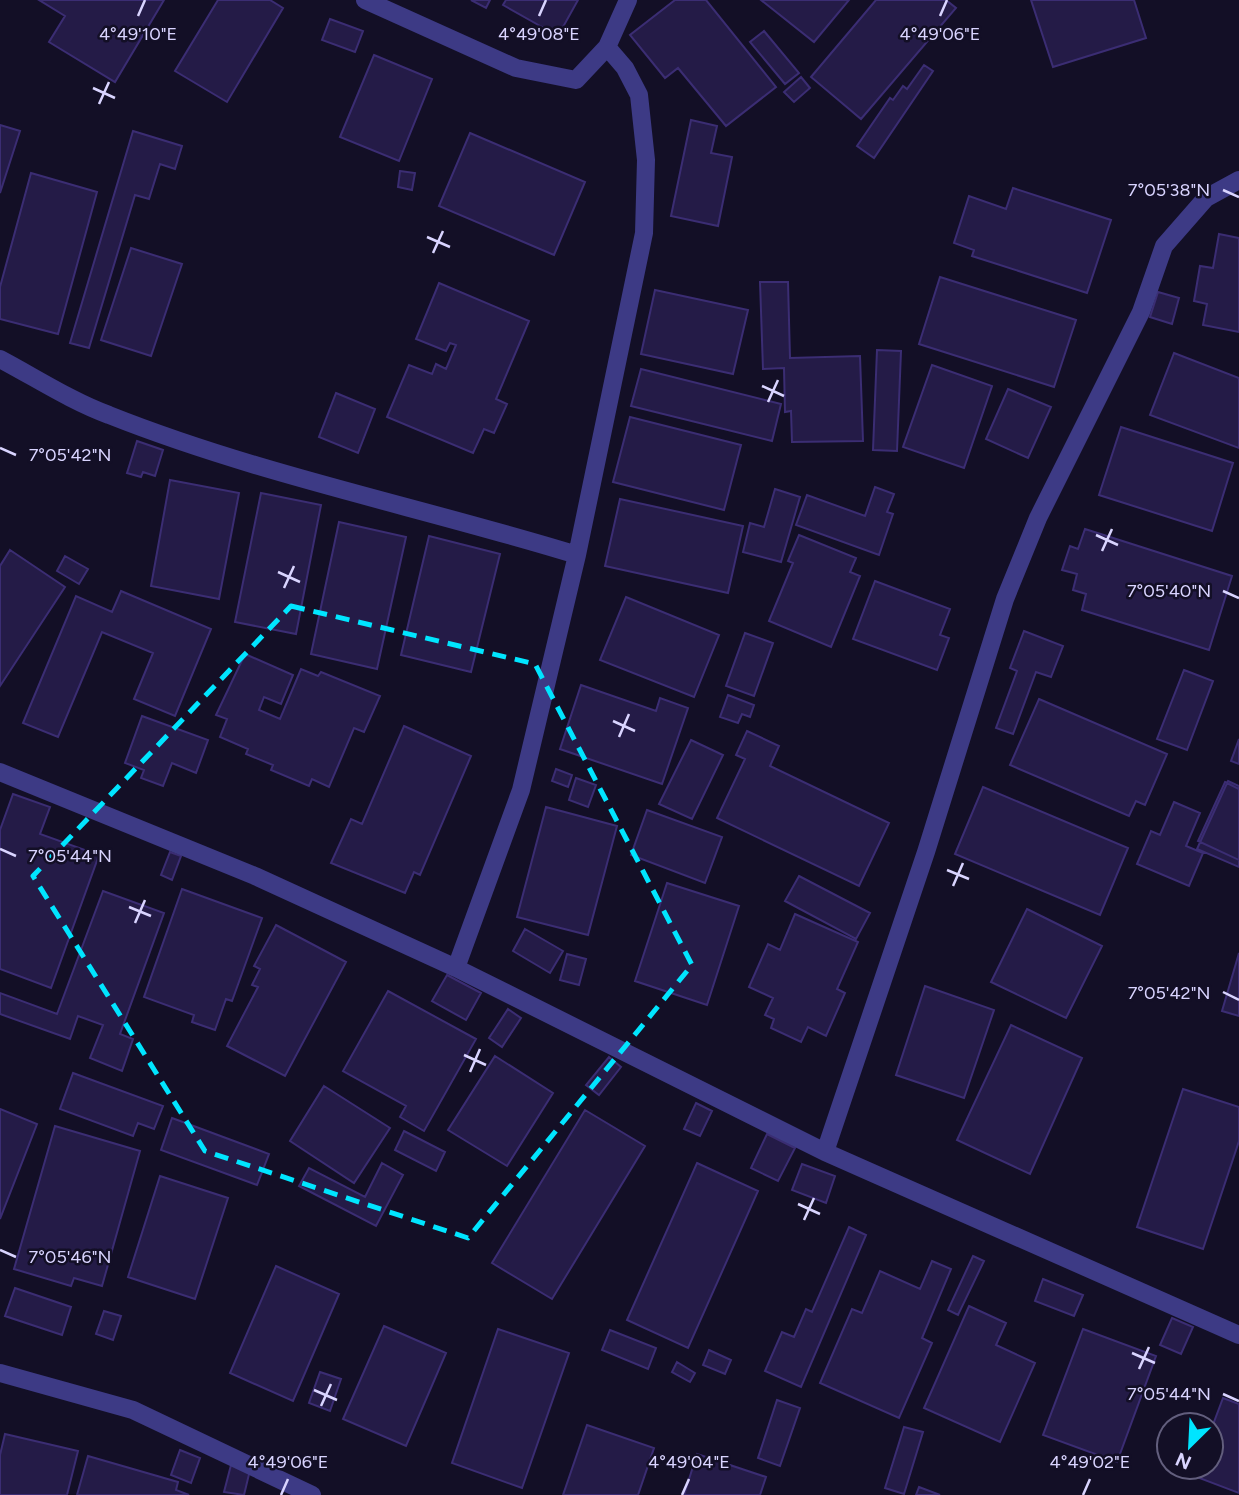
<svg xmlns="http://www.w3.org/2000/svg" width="1239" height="1495" viewBox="0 0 1239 1495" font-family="Figtree,sans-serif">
  <rect width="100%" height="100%" fill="#130f26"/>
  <path fill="#241b47" stroke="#3b2d73" stroke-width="2" d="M39,0H164L115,82L49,42L65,16Z
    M218,0H270L283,8L227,102L175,71Z
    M471,0H490L486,8Z
    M506,0H578L558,36L503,5Z
    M675,0H706L776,87L726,126L678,68L665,78L630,35Z
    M761,0H849L814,42Z
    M876,0H946L956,8L861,119L811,77Z
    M1031,0H1134L1146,38L1053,67Z
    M330,19L363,31L355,52L322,40Z
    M764,31L799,73L785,84L750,42Z
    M374,55L432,79L399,161L340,137Z
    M924,65L933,71L874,158L857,146L890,98L893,100L903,86L907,89Z
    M801,77L810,88L794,102L784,92Z
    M691,120L717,126L711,153L732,157L718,226L671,216Z
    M0,125L20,131L0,193Z
    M133,131L182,146L175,169L160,164L149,199L135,195L89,348L70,343Z
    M470,133L585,182L554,255L439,206Z
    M400,171L415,173L412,190L398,187Z
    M31,173L97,192L58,334L0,319V287Z
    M1013,188L1111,220L1087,293L972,256L974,250L954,243L969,196L1006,209Z
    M1219,234L1239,238V332L1203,325L1207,304L1194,301L1200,266L1213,268Z
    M131,248L182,264L151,356L101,340Z
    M940,277L1076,320L1054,387L919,344Z
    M760,282H788L790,358L860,356L863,441L792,442L791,411L785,412L784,368L763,369Z
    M439,283L529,321L496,399L507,404L494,433L484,429L473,453L387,417L409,365L432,374L436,364L446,369L456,345L450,343L446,351L416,339Z
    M655,290L748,310L733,374L641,354Z
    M1158,292L1179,298L1172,324L1150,317Z
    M877,350L901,351L897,451L873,450Z
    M1174,353L1239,378V448L1150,415Z
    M932,365L992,386L964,468L903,447Z
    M641,369L781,404L772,441L631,406Z
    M1008,389L1051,407L1028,458L986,439Z
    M336,393L375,409L358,453L319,437Z
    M630,417L741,445L724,510L613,482Z
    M1121,427L1233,463L1212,531L1099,495Z
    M137,441L163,450L155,476L143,472L141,477L127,473Z
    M170,480L239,493L219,599L151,586Z
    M875,487L894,494L887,512L893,514L879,555L796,525L807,495L865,516Z
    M775,489L800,497L781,562L743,552L750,523L764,527Z
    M261,493L321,505L296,634L235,622Z
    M620,499L743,526L728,593L605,566Z
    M339,522L406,537L377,669L311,654Z
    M1085,529L1232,576L1209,650L1082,610L1086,594L1073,590L1077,574L1062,570L1070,546L1078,549Z
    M799,535L856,558L850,572L860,576L831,647L769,621L793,563L788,561Z
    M429,536L500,554L471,672L401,655Z
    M10,550L65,587L0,686V566Z
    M65,556L88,569L79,584L57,571Z
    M875,581L950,609L940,635L949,638L937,670L853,639Z
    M121,591L211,629L175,716L134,699L153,653L102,632L58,737L23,723L76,596L112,612Z
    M626,597L719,635L694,697L600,660Z
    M1024,631L1063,646L1051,677L1036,672L1013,734L996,728L1017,671L1010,668Z
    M745,633L773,643L754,696L726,686Z
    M245,654L293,675L281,704L264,697L259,710L280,719L301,669L318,676L321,672L380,696L364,732L354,728L329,787L312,779L309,786L271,770L273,765L246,754L248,749L220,737L227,719L216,715Z
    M1184,670L1213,681L1187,750L1157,739Z
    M581,685L656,711L660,698L688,708L662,784L560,749Z
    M728,695L754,705L750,717L742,714L738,723L720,717Z
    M1039,699L1167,754L1145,805L1136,801L1129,816L1010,765Z
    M142,716L208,740L196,773L172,763L163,786L141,778L144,770L125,763Z
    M404,726L471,756L420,875L414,872L405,893L331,863L351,819L362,824Z
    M747,731L779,746L770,766L889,823L859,886L717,818L745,759L736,755Z
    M1239,739V764L1231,761Z
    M691,740L723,755L692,819L659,804Z
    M556,769L572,775L568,787L552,781Z
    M576,778L596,785L588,807L569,800Z
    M1228,781L1239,786V867L1197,849Z
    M1225,782L1239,789V860L1198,841Z
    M983,787L1128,848L1100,915L955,854Z
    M13,794L50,807L40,834L99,855L51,988L0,969V830Z
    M1174,802L1200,813L1186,846L1203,853L1189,886L1137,864L1151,831L1160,835Z
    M546,807L617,826L588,935L517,917Z
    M647,810L722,837L705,883L631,855Z
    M170,852L181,856L172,880L161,875Z
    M799,876L870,913L856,939L785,901Z
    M667,883L739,906L707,1005L635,981Z
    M182,889L262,918L232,1001L226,999L215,1030L192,1022L194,1015L144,997Z
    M103,891L164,913L120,1034L133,1039L122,1071L90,1058L103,1025L78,1016L70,1039L0,1014V993L57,1014Z
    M1027,909L1102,946L1066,1018L991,982Z
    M795,914L858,942L837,989L845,993L826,1036L808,1027L801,1042L771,1028L774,1019L765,1015L773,998L749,987L768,944L780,950Z
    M276,925L346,962L285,1076L227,1046L258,987L252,985L260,969L254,966Z
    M525,929L563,951L550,973L513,951Z
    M1239,953V1016L1222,1011Z
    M567,954L586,959L579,985L560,980Z
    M447,975L481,993L466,1020L432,1001Z
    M925,986L994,1010L964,1098L896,1075Z
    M388,991L476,1039L424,1131L400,1117L406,1106L343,1071Z
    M508,1009L521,1018L502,1047L489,1038Z
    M1011,1025L1082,1058L1030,1174L957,1140Z
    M495,1056L553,1093L507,1166L448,1130Z
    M609,1057L621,1067L599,1095L586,1085Z
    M73,1073L163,1106L154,1129L138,1123L133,1136L60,1109Z
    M324,1086L390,1128L354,1183L290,1141Z
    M1183,1089L1239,1107V1141L1203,1249L1137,1227Z
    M696,1103L712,1111L700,1136L684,1129Z
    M0,1109L37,1124L0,1219Z
    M585,1110L645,1146L552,1299L492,1263Z
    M172,1118L269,1154L257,1185L161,1150Z
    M55,1126L140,1151L102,1286L74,1278L71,1286L14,1269Z
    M404,1131L445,1152L436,1171L395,1150Z
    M767,1134L795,1148L778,1181L751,1168Z
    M382,1163L403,1175L376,1226L299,1186L309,1168L365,1197Z
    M697,1163L758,1191L688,1348L627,1320Z
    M802,1164L835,1176L826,1203L792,1190Z
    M160,1176L228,1198L195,1299L128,1277Z
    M849,1227L866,1235L801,1387L765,1371L782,1332L794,1337L806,1309L812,1312Z
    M973,1256L984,1261L958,1315L948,1310Z
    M932,1261L951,1269L922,1338L932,1343L899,1418L820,1383L852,1309L862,1313L880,1271L920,1289Z
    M276,1266L339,1294L293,1401L230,1373Z
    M1043,1279L1083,1295L1074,1316L1035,1301Z
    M15,1288L71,1307L62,1335L5,1316Z
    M969,1306L1006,1323L996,1345L1035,1363L1000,1442L924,1408Z
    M104,1311L121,1316L113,1340L96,1334Z
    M1172,1318L1193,1327L1181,1354L1160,1345Z
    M384,1326L446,1353L406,1446L343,1419Z
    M498,1329L569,1353L522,1488L452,1463Z
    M1083,1329L1156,1356L1117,1462L1043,1435Z
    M610,1330L656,1348L648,1369L602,1350Z
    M709,1350L731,1360L725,1374L703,1365Z
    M677,1362L695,1373L690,1382L672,1372Z
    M320,1372L341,1379L330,1411L309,1403Z
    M1223,1398L1239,1404V1493L1194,1476L1197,1467H1211V1430Z
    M777,1400L800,1408L780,1466L758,1458Z
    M587,1425L654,1448L638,1495H563Z
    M904,1427L923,1432L904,1494L885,1488Z
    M5,1434L78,1451L67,1495H0V1455Z
    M180,1450L200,1458L191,1483L171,1475Z
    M697,1454L766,1477L760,1495H684Z
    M88,1456L178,1482L176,1490L189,1495H77Z
    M231,1465L250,1470L244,1495L224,1492Z
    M919,1487L940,1495H916Z"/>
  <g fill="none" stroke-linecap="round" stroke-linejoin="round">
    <path stroke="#3d3a85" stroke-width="18" d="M365,0L516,68L576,80L607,47L628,0
      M0,359C36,378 71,401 109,415C260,475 421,507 577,555
      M0,772L255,876L456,968L825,1152L1239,1335
      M456,968L521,790L577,555L644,233L646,160L639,95L625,68L607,47
      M825,1152L926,852L1005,599L1038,518L1141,312L1164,246L1206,198L1239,180
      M0,1373L133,1410L312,1495"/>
  </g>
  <path fill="none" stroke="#00e5ff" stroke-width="5" stroke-dasharray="14 9" stroke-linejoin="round" d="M291,606L535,664L692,965L468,1238L205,1151L33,876Z"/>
  <path fill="none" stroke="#d9d4ff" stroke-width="2.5" d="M138,16L145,0M539,16L546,0M940,16L947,0M93,88L115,98M99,104L109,82M1223,190L1239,197M427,237L450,247M433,253L443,231M762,386L784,396M768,402L778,380M0,448L16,455M1096,535L1118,545M1102,551L1112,529M278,572L300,582M284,588L294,566M1223,591L1239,598M613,721L635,731M619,737L629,714M0,849L16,856M947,870L969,879M953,886L963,863M129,907L151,916M135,923L145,900M1223,992L1239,1000M464,1055L486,1065M470,1072L480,1049M798,1204L820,1214M804,1220L814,1198M0,1250L16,1257M1132,1353L1155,1363M1139,1369L1149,1347M314,1390L337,1400M1223,1394L1239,1401M321,1406L331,1384M281,1495L288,1479M682,1495L689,1479M1083,1495L1090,1479"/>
  <g font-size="18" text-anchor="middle" fill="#d9d4ff" stroke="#130f26" stroke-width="5" stroke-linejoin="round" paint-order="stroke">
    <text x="138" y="40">4°49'10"E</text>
    <text x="539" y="40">4°49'08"E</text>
    <text x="940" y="40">4°49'06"E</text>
    <text x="1169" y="196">7°05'38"N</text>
    <text x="70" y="461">7°05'42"N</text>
    <text x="1169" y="597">7°05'40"N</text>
    <text x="70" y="862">7°05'44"N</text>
    <text x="1169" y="999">7°05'42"N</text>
    <text x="70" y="1263">7°05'46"N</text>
    <text x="1169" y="1400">7°05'44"N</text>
    <text x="288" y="1468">4°49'06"E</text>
    <text x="689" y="1468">4°49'04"E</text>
    <text x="1090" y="1468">4°49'02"E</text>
  </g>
  <g transform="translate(1190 1446) rotate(204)"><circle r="33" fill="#130f26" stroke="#625e7d" stroke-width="2"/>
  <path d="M0-5L12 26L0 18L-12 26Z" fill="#00e5ff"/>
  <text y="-10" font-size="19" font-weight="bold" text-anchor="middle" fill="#d9d4ff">N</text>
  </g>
</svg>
